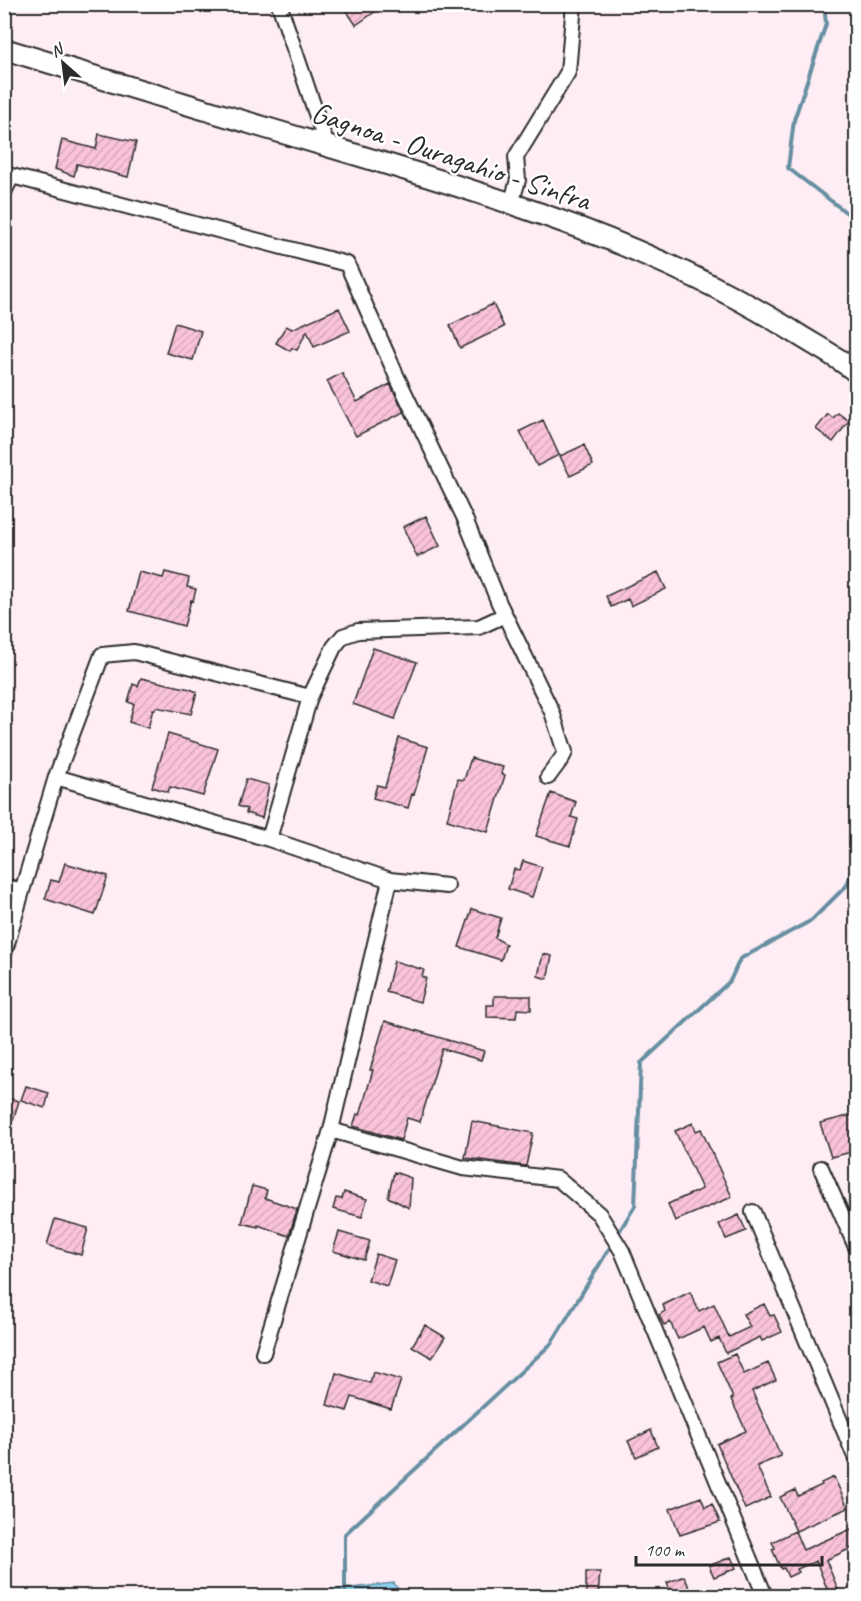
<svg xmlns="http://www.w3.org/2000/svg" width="861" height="1601" viewBox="0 0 861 1601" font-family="Caveat,sans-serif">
  <defs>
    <pattern id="water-waves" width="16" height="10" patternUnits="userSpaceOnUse" patternTransform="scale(1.5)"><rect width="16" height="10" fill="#8ed1f0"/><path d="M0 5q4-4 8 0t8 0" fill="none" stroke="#7bb4ce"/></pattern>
    <pattern id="building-hatch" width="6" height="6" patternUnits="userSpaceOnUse" patternTransform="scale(1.5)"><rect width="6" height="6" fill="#fac3da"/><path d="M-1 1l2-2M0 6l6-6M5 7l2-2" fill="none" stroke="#d6a8bb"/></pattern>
  </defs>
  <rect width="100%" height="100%" fill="#feedf4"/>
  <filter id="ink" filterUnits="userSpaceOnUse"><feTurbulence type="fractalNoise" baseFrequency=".0167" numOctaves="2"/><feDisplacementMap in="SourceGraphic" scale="12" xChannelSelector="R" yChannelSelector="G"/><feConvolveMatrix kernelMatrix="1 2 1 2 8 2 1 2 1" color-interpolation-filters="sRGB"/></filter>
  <g filter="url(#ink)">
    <path fill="url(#water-waves)" stroke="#668fa1" stroke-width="1.5" d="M394,1583L402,1596H299L303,1591H325Z"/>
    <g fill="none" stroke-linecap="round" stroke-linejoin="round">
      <path stroke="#668fa1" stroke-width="4" d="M824,4L826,24L794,120L788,168L856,220
        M617,1235L635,1206L641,1063L730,981L740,959L812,920L847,885L856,860
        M345,1596V1534L551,1344L612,1244"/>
    </g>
    <path fill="url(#building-hatch)" stroke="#2b2b2b" stroke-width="1.5" d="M342,4H386L356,25Z
      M99,134L136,142L128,177L77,164L74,176L55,169L62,140L96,149Z
      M493,304L504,327L460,348L450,325Z
      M339,308L350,331L314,347L307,331L297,350L292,348L290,351L276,343L286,326L292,329Z
      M175,323L201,331L193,360L166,353Z
      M342,373L357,402L390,384L404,412L356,436L327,381Z
      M838,413L849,421L833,442L816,429L828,414L833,418Z
      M543,420L559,455L537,466L520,431Z
      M584,445L593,465L570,476L560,456Z
      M426,516L440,546L417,557L403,527Z
      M139,572L163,578L165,572L189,578L187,587L196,589L193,601L191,600L184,626L129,611Z
      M658,572L666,589L631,606L628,599L611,607L606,596Z
      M373,648L417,662L395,719L353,704Z
      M141,678L190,689L197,692L191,714L156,707L155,710L153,709L148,728L129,722L134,704L128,702L133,684L138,686Z
      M168,734L218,749L203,796L170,787L168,792L152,787Z
      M399,738L428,747L414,795L412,794L408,808L373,798L377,785L385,787Z
      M471,758L503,767L501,774L505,775L488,832L447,820L458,779L464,780Z
      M246,779L269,785L262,818L246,813L247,809L238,806Z
      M551,793L576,802L571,817L578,819L570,846L536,836Z
      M523,861L542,867L532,897L508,889L514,869L520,870Z
      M65,863L108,876L95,915L45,899L51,880L59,882Z
      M472,909L501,918L495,938L506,944L501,960L459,947Z
      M543,954L552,956L547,979L538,976Z
      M394,961L424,970L422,977L426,978L420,1002L386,992Z
      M494,996H531V1010L517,1009L516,1018L487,1017V1005H494Z
      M385,1021L484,1051L481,1060L442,1049L420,1122L407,1118L401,1140L353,1126L357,1114L360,1115L373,1070H370Z
      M26,1086L49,1093L45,1108L21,1100Z
      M4,1097L19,1101L13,1120L4,1118Z
      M856,1114V1151L831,1157L820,1123Z
      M472,1121L533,1133L526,1166L465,1158Z
      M693,1123L696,1131L701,1129L732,1197L675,1221L668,1204L702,1189L675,1131Z
      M394,1172L411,1178L409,1208L388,1197Z
      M252,1186L267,1190L265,1198L297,1209L289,1236L258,1225V1227L242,1223Z
      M344,1192L367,1199L362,1217L333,1209L336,1198L342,1199Z
      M739,1215L746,1231L726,1239L719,1224Z
      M55,1219L88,1228L81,1255L47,1245Z
      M339,1232L370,1241L364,1260L333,1251Z
      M376,1254L395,1260L387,1286L368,1280Z
      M690,1292L699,1311L714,1304L729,1337L750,1327L743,1314L764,1304L770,1316L774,1315L782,1332L762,1341L760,1337L726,1353L719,1338L711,1342L704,1327L678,1339L670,1322L664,1325L659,1315L665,1311L663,1305Z
      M425,1325L445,1337L432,1358L412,1346Z
      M735,1354L744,1374L768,1363L776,1380L752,1391L781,1456L757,1466L771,1497L745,1509L717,1444L746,1431L731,1399L733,1398L717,1362Z
      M373,1372L401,1380L391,1409L352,1397L347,1411L327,1405L336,1373L370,1383Z
      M651,1430L658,1447L636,1457L628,1441Z
      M834,1477L848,1508L796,1531L780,1497L795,1490L798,1496L822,1485L821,1483Z
      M701,1497L705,1507L712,1504L720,1522L680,1535L670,1509Z
      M856,1527V1546L826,1560L839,1592L830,1596L816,1561L797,1569L799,1572L788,1577L784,1568L781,1569L772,1549L775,1548L772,1542L795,1531L803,1550Z
      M731,1557L736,1568L714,1577L709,1566Z
      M586,1572H600L598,1596H586Z
      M684,1576L693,1596H672L667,1583Z"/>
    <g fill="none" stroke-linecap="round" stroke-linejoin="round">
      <defs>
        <path id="minor" d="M279,4L327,146
          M4,192L12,176L347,264L397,377L465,519L499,603L552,712L565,752L562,758L548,777
          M511,204L518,180L516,157L568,72L574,4
          M56,777L269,839L390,880L331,1130L463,1168L558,1179L599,1214L622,1251L765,1596
          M269,839L310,697L334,647L343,636L358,631L479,627L505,615
          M390,880L447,886
          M4,886L22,891L56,777L102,655L134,652L310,697
          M4,954L22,891
          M821,1168L856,1247
          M753,1212L856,1459
          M263,1353L331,1130"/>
        <path id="secondary" d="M4,49C122,85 239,120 357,155C507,200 658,247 791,330C812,344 837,356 856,372"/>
      </defs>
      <use href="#minor" stroke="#2b2b2b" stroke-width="18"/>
      <use href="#secondary" stroke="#2b2b2b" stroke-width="24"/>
      <use href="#minor" stroke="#fff" stroke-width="14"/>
      <use href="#secondary" stroke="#fff" stroke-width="20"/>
    </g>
  </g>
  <g text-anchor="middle" stroke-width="5" stroke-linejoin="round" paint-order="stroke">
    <g font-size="30" fill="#2b2b2b" stroke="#fff">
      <text transform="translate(451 156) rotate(18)" y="10">Gagnoa - Ouragahio - Sinfra</text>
    </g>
  </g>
  <rect width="861" height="1601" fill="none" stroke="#fff" stroke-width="24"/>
  <rect x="12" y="12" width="837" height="1577" fill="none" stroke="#2b2b2b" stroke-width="2" filter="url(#ink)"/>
  <g transform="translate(63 63) rotate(332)" stroke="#ffffff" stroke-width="4.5" paint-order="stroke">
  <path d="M0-4.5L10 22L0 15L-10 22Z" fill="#2b2b2b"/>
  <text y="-9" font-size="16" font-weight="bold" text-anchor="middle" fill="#2b2b2b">N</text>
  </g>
  <path d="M636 1556v9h186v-9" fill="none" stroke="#2b2b2b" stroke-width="3"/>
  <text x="645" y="1556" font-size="18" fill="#2b2b2b" stroke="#ffffff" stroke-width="4.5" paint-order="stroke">100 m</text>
</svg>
